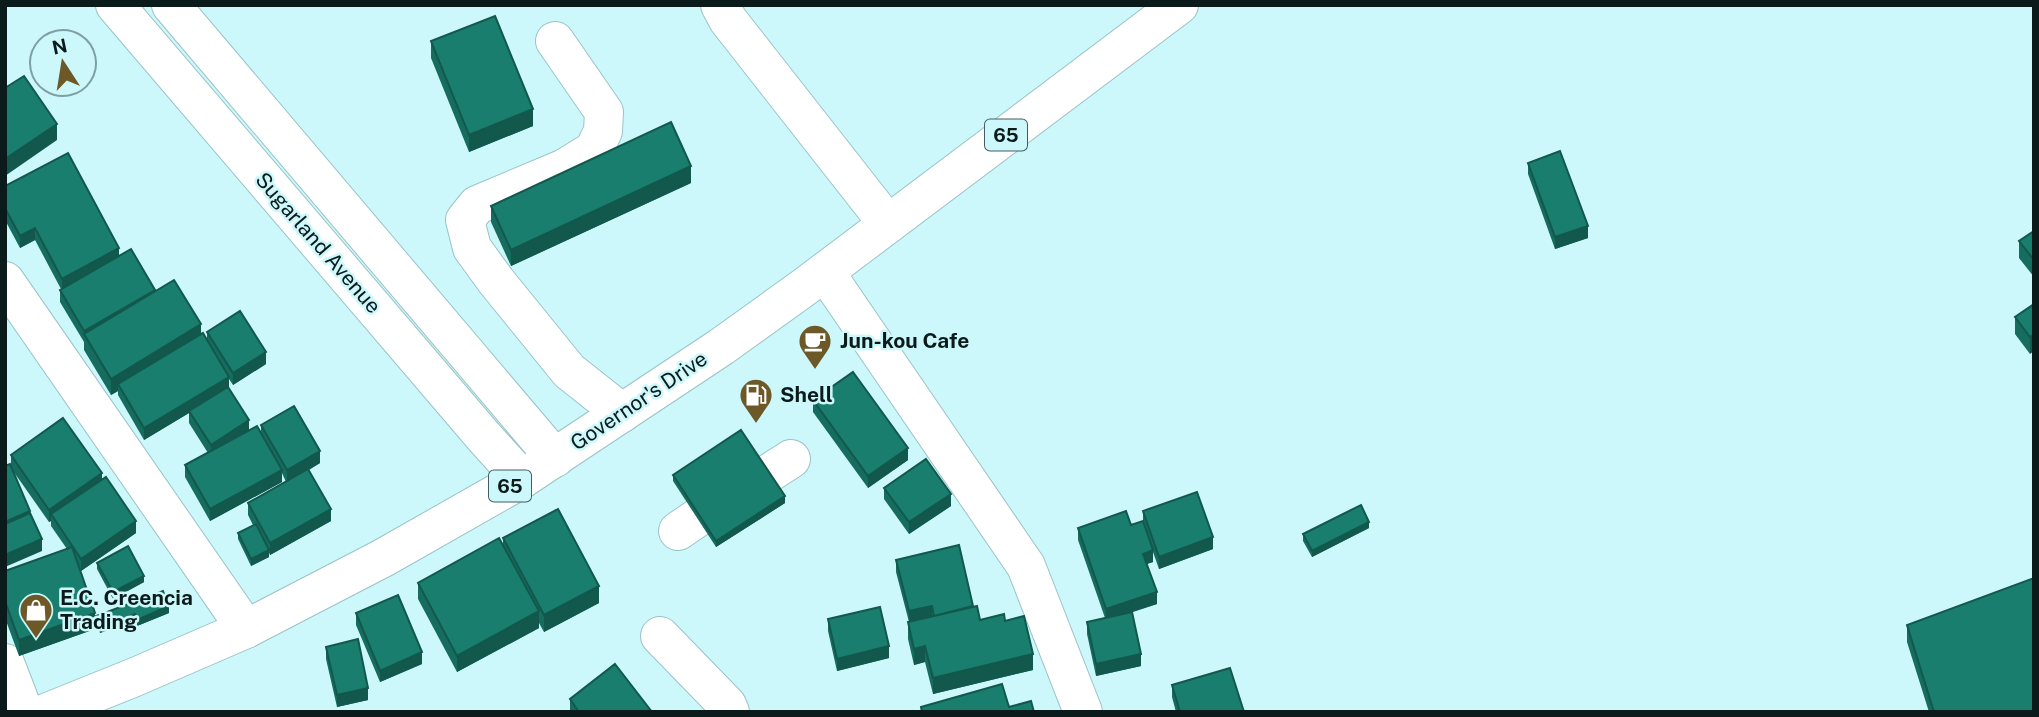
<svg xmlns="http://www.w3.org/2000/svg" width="2039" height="717" viewBox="0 0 2039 717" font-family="'Public Sans',sans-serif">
  <rect width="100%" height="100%" fill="#cdf8fb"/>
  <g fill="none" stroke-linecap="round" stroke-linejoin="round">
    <defs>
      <path id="minor" d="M115,5L484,437L522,479
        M171,5L555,458
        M720,5L728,20L888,224
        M555,41L604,112L603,131L594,150L565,168L477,205L465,220L472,248L496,281L569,371L622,413
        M825,272L1026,566L1083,712
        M5,281L246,629
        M766,475L791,459
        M678,531L697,518
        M660,636L727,705L730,712
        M5,663L24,712"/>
      <path id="major" d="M48,712L135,677L246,629L383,558L522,479L721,347L803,288L1179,5"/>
    </defs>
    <use href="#minor" stroke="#9ac3c6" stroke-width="40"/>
    <use href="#major" stroke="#9ac3c6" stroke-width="40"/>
    <use href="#minor" stroke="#fff" stroke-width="38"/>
    <use href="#major" stroke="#fff" stroke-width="38"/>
  </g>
  <path fill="#166c5f" d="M431,41L533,126L469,152L431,58Z
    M1528,163L1588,238L1555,249L1528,174Z
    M691,183L511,266L491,222V206Z
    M5,186L119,255L207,340V332L266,364L233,385L229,379V388L249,430L261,433V425L320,463L309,470L331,521L270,555L269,553V557L251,566L238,539V533L253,525L248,515V503L286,482L282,473V482L210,521L185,477V465L208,453L189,423V413L144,440L118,395V391L111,395L84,350V342L60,302V290L61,289L35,240L20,248L5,220Z
    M2034,231V277L2019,258V241Z
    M2034,304L2030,354L2015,334V317Z
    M813,400L908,460L868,488L813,412Z
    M11,455L102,479L136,533L81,571L79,567L95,629L19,656L5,618V571L67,549L51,526V521L49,522L11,468L30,513L42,551L11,466Z
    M673,475L785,503L716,547L673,481Z
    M884,488L951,506L909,534L884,499Z
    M1143,511L1213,549L1159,569L1153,552V562L1147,564L1157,604L1131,612L1141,666L1096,676L1087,634V622L1105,618L1078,540V528L1131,525L1143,521Z
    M1369,528L1312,557L1303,541V534Z
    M503,538L599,603L544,632L539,623V628L457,672L418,599V583L503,545Z
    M896,560L973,607L980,620L1005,621L1033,670L933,694L925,662L914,665L908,639V622H909L896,572Z
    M97,563L144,582L113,599L97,569Z
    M169,613L137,626L135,620L100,633L96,623V616Z
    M356,613L422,664L380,682L356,625Z
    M828,619L889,658L837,671L828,631Z
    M1907,625L2034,712H1929L1907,642Z
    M326,647L368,700L337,707L326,659Z
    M1172,685L1244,712H1176L1172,697Z
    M570,699L652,712H570Z"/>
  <path fill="#12584d" d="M533,109V126L469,152V135Z
    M57,124V140L5,176V159Z
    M691,166V183L511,266V250Z
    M1588,226V238L1555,249V237Z
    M35,228V240L20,248V236Z
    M119,248V260L62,290V279Z
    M155,290V302L84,334V342V331Z
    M201,324V341L118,384V391L111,395V379Z
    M2034,335V351L2030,354V337Z
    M266,352V364L233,385V373Z
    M229,377V389L189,411V413L144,440V428Z
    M249,420V432L211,457V445Z
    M908,448V460L868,488V476Z
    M320,451V463L287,482V470Z
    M282,470V482L210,521V509Z
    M102,473V485L51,514V521L49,522V510Z
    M951,494V506L909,534V522Z
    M785,496V503L716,547V541Z
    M331,509V521L270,555V543Z
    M30,511V523L5,534V522Z
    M136,521V533L81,571V559Z
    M1369,522V528L1312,557V551Z
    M1213,537V549L1159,569V557Z
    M42,539V551L5,567V555Z
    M269,550V557L251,566V559Z
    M1153,550V562L1143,565V554Z
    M144,576V582L113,599V592Z
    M599,586V603L544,632V615Z
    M1157,592V604L1106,621V609Z
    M169,606V613L137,626V620Z
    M932,606V618L909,623V611Z
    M539,611V628L457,672V656Z
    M95,613V629L19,656V640Z
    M135,614V620L100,633V627Z
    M889,646V658L837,671V659Z
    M925,646V662L914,665V649Z
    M422,652V664L380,682V671Z
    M1033,654V670L933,694V678Z
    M1141,654V666L1096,676V664Z
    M368,688V700L337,707V695Z"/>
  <path fill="#197e6e" stroke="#12584d" stroke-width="2" d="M495,16L533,109L469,135L431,41Z
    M24,76L57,124L5,159V88Z
    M671,122L691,166L511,250L491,206Z
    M1560,151L1588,226L1555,237L1528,163Z
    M68,153L119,248L62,279L35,228L20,236L5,208V186Z
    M2034,231V260L2019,241Z
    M131,249L155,290L84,331L60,290Z
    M174,280L201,324L111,379L84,334Z
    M2034,304V335L2030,337L2015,317Z
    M240,311L266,352L233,373L207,332Z
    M203,333L229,377L144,428L118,384Z
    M853,372L908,448L868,476L813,400Z
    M228,387L249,420L211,445L189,411Z
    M294,406L320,451L287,470L261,425Z
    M63,418L102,473L49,510L11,455Z
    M257,426L282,470L210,509L185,465Z
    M741,430L785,496L716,541L673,475Z
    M926,459L951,494L909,522L884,488Z
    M10,464L30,511L5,522V466Z
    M308,469L331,509L270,543L248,503Z
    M106,477L136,521L81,559L51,514Z
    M1197,492L1213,537L1159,557L1143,511Z
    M1361,505L1369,522L1312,551L1303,534Z
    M558,509L599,586L544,615L503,538Z
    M1126,511L1131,525L1143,521L1153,550L1143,554L1157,592L1106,609L1078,528Z
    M30,513L42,539L5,555V524Z
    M256,524L269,550L251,559L238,533Z
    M499,538L539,611L457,656L418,583Z
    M959,545L973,606L934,616L932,606L909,611L896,560Z
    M128,546L144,576L113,592L97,563Z
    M72,547L95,613L19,640L5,601V571Z
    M2034,578V712H1934L1907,625Z
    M163,591L169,606L137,620L135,614L100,627L96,616Z
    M398,595L422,652L380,671L356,613Z
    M977,606L980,620L1004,614L1005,621L1024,616L1033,654L933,678L925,646L914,649L908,622Z
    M880,607L889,646L837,659L828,619Z
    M1132,612L1141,654L1096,664L1087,622Z
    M358,639L368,688L337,695L326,647Z
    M615,664L652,712H579L570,699Z
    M1230,668L1244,712H1180L1172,685Z
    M1002,684L1009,707L1031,701L1034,712H922L921,707Z"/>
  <defs>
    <symbol id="cafe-pin" viewBox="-11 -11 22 30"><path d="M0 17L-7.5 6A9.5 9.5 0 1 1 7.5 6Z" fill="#6d5928" stroke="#cdf8fb"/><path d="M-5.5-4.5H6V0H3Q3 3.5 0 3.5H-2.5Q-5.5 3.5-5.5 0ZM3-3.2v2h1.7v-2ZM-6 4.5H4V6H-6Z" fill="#fff"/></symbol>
    <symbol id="fuel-pin" viewBox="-11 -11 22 30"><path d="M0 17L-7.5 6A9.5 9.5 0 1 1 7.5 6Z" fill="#6d5928" stroke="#cdf8fb"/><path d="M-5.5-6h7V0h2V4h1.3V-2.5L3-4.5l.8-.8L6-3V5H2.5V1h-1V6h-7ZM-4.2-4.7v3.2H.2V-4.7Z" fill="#fff"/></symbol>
    <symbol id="shop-pin" viewBox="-11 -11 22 30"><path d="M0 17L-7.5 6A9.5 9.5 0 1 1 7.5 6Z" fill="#6d5928" stroke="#cdf8fb"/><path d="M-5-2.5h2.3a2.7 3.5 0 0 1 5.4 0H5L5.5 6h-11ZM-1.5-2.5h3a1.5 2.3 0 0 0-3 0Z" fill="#fff"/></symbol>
  </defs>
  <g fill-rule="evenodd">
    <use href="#cafe-pin" x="796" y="322" width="38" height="52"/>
    <use href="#fuel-pin" x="737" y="376" width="38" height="52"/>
    <use href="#shop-pin" x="17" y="591" width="38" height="52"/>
  </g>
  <g text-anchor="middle" stroke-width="5" stroke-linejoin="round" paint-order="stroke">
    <g fill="#cdf8fb" stroke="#455d5f" stroke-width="2">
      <rect x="985" y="119.5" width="42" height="31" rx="5"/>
      <rect x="489" y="470.5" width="42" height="31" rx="5"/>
    </g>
    <g font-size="19" font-weight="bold" fill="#0b1b1c">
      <text x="1006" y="142">65</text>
      <text x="510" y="493">65</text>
    </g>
    <g font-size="21" fill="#0b1b1c" stroke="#cdf8fb">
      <text transform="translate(318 243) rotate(49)" y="7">Sugarland Avenue</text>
      <text transform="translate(639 401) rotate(-34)" y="7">Governor's Drive</text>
    </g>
    <g font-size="21" font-weight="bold" fill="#0b1b1c" stroke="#cdf8fb" text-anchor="start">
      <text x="840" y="348">Jun-kou Cafe</text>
      <text x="780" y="402">Shell</text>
      <text x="60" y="605">E.C. Creencia<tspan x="60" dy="24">Trading</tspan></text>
    </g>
  </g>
  <rect width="2039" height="717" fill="none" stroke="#0b1b1c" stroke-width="14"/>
  <g transform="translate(63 63) rotate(348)"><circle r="33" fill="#cdf8fb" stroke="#7fa0a2" stroke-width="2"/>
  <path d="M0-5L12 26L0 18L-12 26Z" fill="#6d5928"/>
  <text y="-10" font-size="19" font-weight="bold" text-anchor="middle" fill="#0b1b1c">N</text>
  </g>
</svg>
